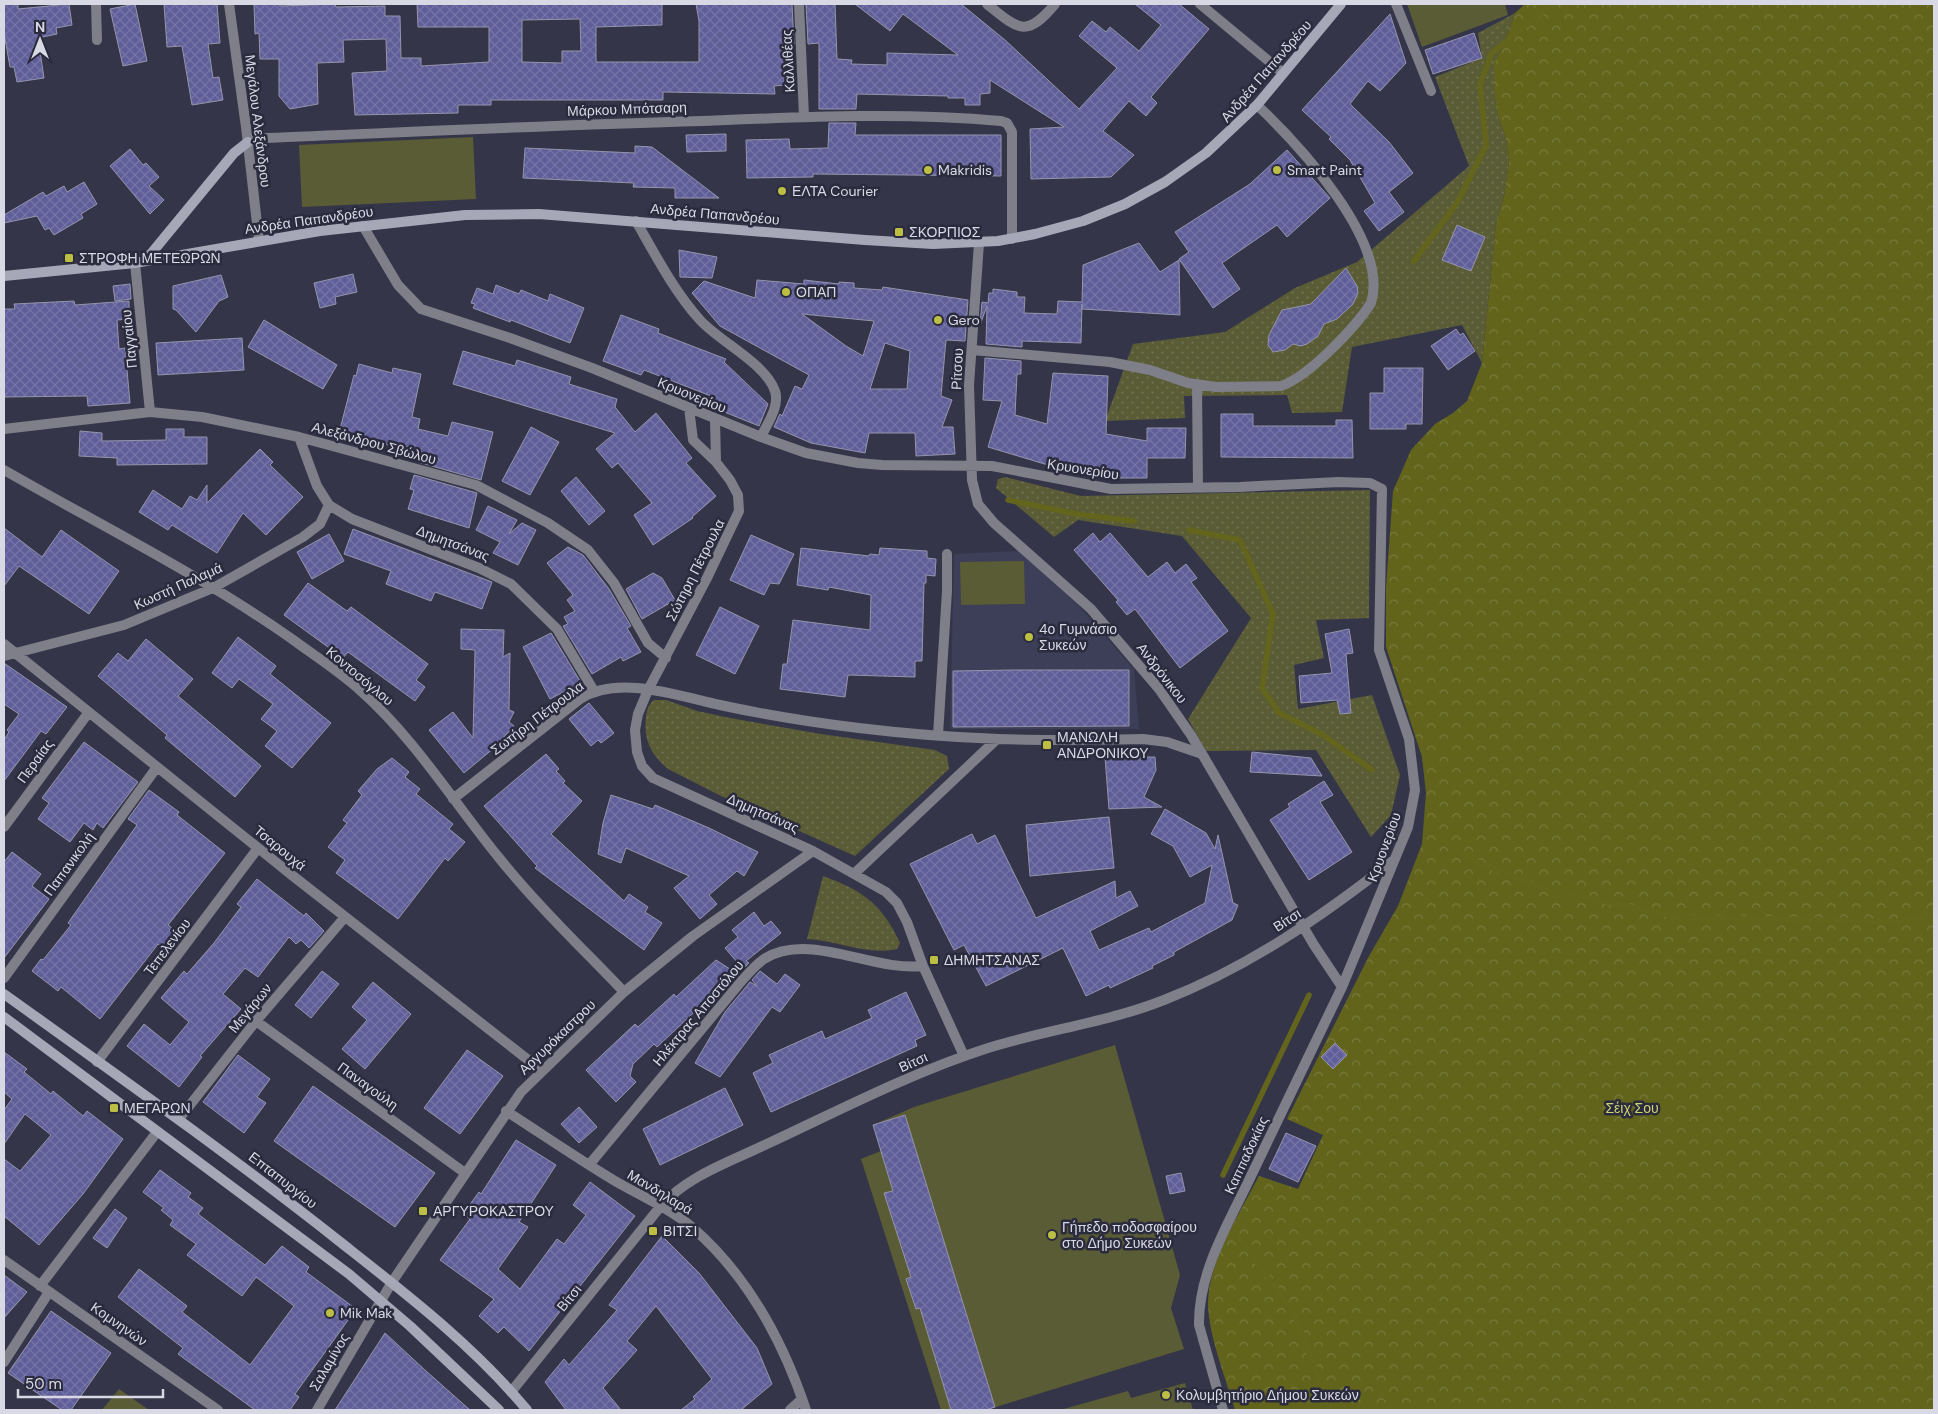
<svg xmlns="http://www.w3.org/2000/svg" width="1938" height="1414" viewBox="0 0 1938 1414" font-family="'DM Sans',sans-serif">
  <defs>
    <pattern id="green-dots" width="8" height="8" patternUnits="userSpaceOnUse" patternTransform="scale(1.25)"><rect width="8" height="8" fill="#5a5c35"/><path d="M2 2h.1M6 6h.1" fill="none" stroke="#717352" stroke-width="1.8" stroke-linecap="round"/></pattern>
    <pattern id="forest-crowns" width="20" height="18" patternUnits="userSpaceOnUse" patternTransform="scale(1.25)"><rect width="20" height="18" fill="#62641b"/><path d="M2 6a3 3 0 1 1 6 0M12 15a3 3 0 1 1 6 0" fill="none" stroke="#787a3c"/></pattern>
    <pattern id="building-cross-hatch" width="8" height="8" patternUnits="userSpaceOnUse" patternTransform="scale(1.25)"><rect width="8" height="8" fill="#5f5e99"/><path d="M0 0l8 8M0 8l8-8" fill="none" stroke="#7574a7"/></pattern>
  </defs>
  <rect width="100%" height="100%" fill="#353549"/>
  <path fill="#3d3e57" d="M1019,551L1078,605L1134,669L1139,729H950L954,554Z"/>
  <path fill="url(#green-dots)" d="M1515,13L1502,49L1494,62L1498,116L1506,139L1509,162L1504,196L1496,223L1482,363L1462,325L1352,347L1342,412L1292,413L1287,395L1184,396L1185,418L1105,421L1133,344L1225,332L1295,288L1357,262L1469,166L1435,77L1482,58L1478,33Z
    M1005,477L1081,496L1370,490L1369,618L1316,620L1324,658L1294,665L1298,709L1372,695L1400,775L1391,815L1371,837L1316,750L1206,751L1188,719L1251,618L1182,536L1078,520L1054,537L996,488L998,479Z
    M654,700H666L697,711L730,718L821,734L935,750L947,756L949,769L855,856L721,796L668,769C651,755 643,739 646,717C647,710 648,705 654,700Z
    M823,876C862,890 883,905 900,943L897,949C867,956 836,940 807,939Z"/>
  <path fill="url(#forest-crowns)" d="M1525,4H1934V1410H1235C1226,1379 1208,1334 1208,1303C1208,1262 1241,1211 1259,1176L1298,1189L1323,1135L1287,1119L1369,956L1398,906L1422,844L1426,793L1422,757L1386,647V588L1393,491L1411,450L1435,424L1453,413L1467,401L1482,363L1496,223L1504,196L1509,162L1506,139L1498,116L1494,87V62L1502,49L1515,13Z"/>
  <path fill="#5a5c35" d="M1407,4H1505L1508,15L1422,47Z
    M473,137L476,199L302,207L299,145Z
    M1024,561L1025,604L961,605L960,562Z
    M1115,1045L1180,1275L1171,1308L1184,1349L986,1410H941L861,1159L881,1151L873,1125L914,1107Z
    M1185,1383L1193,1410H1060L1128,1391L1131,1398Z
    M119,1389L149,1410H102Z"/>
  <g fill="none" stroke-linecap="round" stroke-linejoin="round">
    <path stroke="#63651d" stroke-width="5.5" d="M1414,261L1457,203L1486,145L1480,84L1492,53L1553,4
      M1008,500L1076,514L1134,521
      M1189,530L1240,540L1273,614L1262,688L1279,713L1323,735L1372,770
      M1439,837L1474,861L1545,889L1679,917L1897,922L1934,913
      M1223,1175L1309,995
      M1238,1236L1294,1313L1330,1410"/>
  </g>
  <path fill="url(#building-cross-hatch)" stroke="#9495ac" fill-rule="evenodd" d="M4,4H18V9L69,4L72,25L56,28L57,34L38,38L44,78L17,82L14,67H10L4,33Z
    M135,4L147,61L123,66L110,9Z
    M164,4H217L220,43L208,44L213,78L219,77L223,100L192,105L182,46L167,47Z
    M254,4H280V6L335,4L336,7L385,6V16H400L401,58H421V66L489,62V27H418L417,4H662V25L596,27V62H699V21L696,4H792L794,44L785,45L784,85L774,86L775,94L663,92V100H491V105H458V113L355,115L352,73L387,71L386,39L343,40L344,62L317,63L318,104L290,109L279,96V59H260L259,33L255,34ZM580,19L581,51H562V63L522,62V20Z
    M806,4H835L837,59L852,60L851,64L887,65V53L958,55L903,14L890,31L855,4H961L1005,40L1079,109L1117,68L1079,36L1092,21L1106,32L1110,27L1139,51L1161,25L1135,4H1179L1209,29L1151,97L1157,103L1146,116L1129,101L1103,131L1134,155L1111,177L1031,179L1030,129L1064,127L990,80V93L980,94V105H965V98H948V96L857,94L856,109H819V43L808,44Z
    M1390,14L1406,63L1380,91L1368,81L1350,104L1389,142L1413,173L1389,192L1404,212L1379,231L1364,211L1375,203L1350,160L1329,139L1331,137L1302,110Z
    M1474,33L1482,58L1433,74L1425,50Z
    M829,123H856L855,135H1001V176L813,174V177L747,178L746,140L789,139L790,149L828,148Z
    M726,134V151L687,152L686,135Z
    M635,146L652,147L719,198H675V188L633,187L634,183L523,178L525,148L635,153Z
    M130,149L143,165L146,163L159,177L149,186L164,200L150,214L110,166Z
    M1287,150L1330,198L1287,237L1277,225L1222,263L1240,289L1213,308L1179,259L1189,252L1175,232L1250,184Z
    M84,182L97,204L81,214L83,218L54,235L49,228L45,230L37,216L4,223V215L43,192L46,196L64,186L67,192Z
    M1457,225L1485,237L1471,271L1442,260Z
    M1139,243L1160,272L1179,260L1180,315L1082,309V304L1081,343L1022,341V347L986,344L987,306L980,325L982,302L988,303L989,293H993V289L1017,292V297H1025L1024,313L1057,314L1058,301L1082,302L1083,265Z
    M679,250L717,257L712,278L680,277Z
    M1346,268L1357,286L1358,293L1353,304L1337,319L1324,324L1318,336L1307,344L1301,346L1293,344L1285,350L1273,352L1268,345L1269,335L1282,310L1311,304Z
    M353,274L357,292L335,297L336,304L320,308L314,283Z
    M221,275L228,297L219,301L196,332L176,310L173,309V286Z
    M757,280L804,284V280L839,284V282L854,283V288L882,290L883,287L968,300L965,341L946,340L941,396L952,400L942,427H953L955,454L916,456L915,433H869L865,453L811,443L774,427L780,414L782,416L795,386L802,389L809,375L720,326L692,293L704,281L755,298ZM802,314L874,321L863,356L846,346ZM885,343L910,351L907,389H870Z
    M130,284L131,299L115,301L113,286Z
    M496,285L519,294L521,290L548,301L550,294L584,308L570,343L511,320L510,322L473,308L475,304L471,303L477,288L493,294Z
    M74,301L75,305L129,301V319L117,320L119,349L125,348L130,403L88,406L87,396L4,397V309H15L14,304Z
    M621,315L659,329L658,333L726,359L724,362L768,404L759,426L707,405L711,396L644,370L641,375L603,361Z
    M264,320L337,365L323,389L248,347Z
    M1456,329L1460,335L1463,333L1475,351L1448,370L1431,346Z
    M242,338L244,370L158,375L156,343Z
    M463,351L515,366L517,360L571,377L569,384L617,399L615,407L635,432L656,413L692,458L686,463L716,496L692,517L693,518L653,545L634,515L652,503L618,463L612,468L596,449L615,433L453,384Z
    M985,358L1021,361V374H1017L1015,415L1047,424L1053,373L1108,376L1106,434L1147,441V428H1186L1185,458H1147V478H1117L1118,474L1069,466L1068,471L988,447L1002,401L983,400Z
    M359,364L392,373L393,368L421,374L412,417L420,419L418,429L448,436L452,422L493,432L481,480L418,462L421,453L339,433L354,375L356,376Z
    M1384,368H1423L1422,424H1406V429H1370V393H1384Z
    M1221,414H1253V426H1336V420H1352L1353,458L1221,457Z
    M531,427L559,442L530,495L502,481Z
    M166,429H184V437H207V464L117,465V458L79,456L80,431L102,433V441L166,440Z
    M260,449L273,462L270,465L303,497L266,535L243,513L217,553L172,525L168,530L139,512L153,490L182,509L190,496L197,500L207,485V503Z
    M414,475L477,493L469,528L408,509L414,490L410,489Z
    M576,477L605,511L589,525L561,491Z
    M488,506L517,520L509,534L522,523L536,530L518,565L493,553L500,542L476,530Z
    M4,528L42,557L61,530L119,571L89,614L19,566L4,586Z
    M353,529L492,582L482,609L435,592L431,601L386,584L391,571L344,554Z
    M1093,533L1100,542L1110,533L1148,577L1167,562L1175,573L1186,564L1197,578L1191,582L1228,631L1180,668L1135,609L1127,615L1116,602L1118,600L1074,550Z
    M329,534L344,561L312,579L297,552Z
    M751,535L794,554L779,584L770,583L764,595L730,580Z
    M568,547L583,555L609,589L631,626L627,628L641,652L623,661L621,657L592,674L563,626L568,624L564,617L575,611L567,600L573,595L547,563Z
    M801,548L869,556L870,554L879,555L880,548L927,551V558L936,559L935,576L926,575V583H924L922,661H915V677L848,675L845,697L780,689L783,664H787L793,620L870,630L871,595L829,587L828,590L797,585Z
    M653,573L662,578L675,600L642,619L626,589Z
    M308,583L347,611L351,607L428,664L416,680L425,687L415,701L348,652L343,658L284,615Z
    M720,607L759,626L735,674L696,655Z
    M461,629L504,630L503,657L510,653L509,710L514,712L509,722L514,726L494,748L464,773L429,730L453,712L473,738L475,650L461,649Z
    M1349,629L1353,653L1346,654L1351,713L1340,714L1337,700L1301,703L1299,676L1332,673L1325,634Z
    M551,633L580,681L574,684L575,686L550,699L523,647Z
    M238,637L276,666L270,674L331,723L292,768L265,746L277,731L261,719L273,704L239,679L232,688L212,673Z
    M146,639L193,679L178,696L261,766L235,797L165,738L167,735L98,676L118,653L128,661Z
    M4,663L67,707L46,734L41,731L4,781V740L9,732L7,730L19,714L4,704Z
    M1013,670H1129V726L953,727V671Z
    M589,703L614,733L601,743L598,740L591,746L569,719Z
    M84,742L138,782L103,828L97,823L93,830L84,823L70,842L38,819L49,803L42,798Z
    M1252,752L1311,758L1322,776L1250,772Z
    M546,754L559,769L556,771L565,781L563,783L582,801L551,834L624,901L629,894L648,907L645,912L662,923L644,950L535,868L537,866L484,806Z
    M1130,754V757H1155L1156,770L1144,797L1162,807L1109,809L1105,757Z
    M392,758L409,772L405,777L420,789L416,794L453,824L449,829L465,842L448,861L445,858L398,919L336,873L345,860L328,847L347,823L343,820L362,795L358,791L377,769Z
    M1324,781L1333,795L1320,802L1352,852L1309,880L1270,820L1290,807L1288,804Z
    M149,790L179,812L177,815L225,853L168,925L176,931L163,948L158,944L100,1019L61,987L58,991L32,971L41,959L43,960L71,925L68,923L137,825L128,819Z
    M611,795L653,809L655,805L709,828L758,852L744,876L737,871L709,895L717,904L700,919L674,888L689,876L626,848L621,863L598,854L603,823Z
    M1165,809L1206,833L1215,849L1218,835L1233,903L1238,905L1232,920L1174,952V955L1152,966L1153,968L1110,988L1109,985L1086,996L1063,948L986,986L964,945L954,950L910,864L972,834L977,844L995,835L1036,918L1115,881L1116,898L1130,891L1138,906L1090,931L1099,950L1149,928L1151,932L1205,903L1212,865L1190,877L1173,846L1151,834Z
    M1109,817L1114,868L1030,876L1026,825Z
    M12,852L41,874L32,886L49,899L4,958V862Z
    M257,879L304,916L306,913L324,931L309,948L301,940L296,944L289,937L258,977L245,968L223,994L241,1009L200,1056L202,1057L179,1087L127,1046L144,1024L170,1045L189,1022L161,998L184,971L187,974L214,943L241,907L237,904Z
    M754,912L764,926L771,921L781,933L746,961L749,963L743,969L725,948L738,937L732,930Z
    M716,960L736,973L657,1047L654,1044L633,1064L630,1076L636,1082L616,1102L586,1070L635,1024L638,1027L674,994L676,997Z
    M322,971L339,984L311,1018L295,1005Z
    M760,971L777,984L785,974L800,985L780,1012L772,1007L720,1077L695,1063L725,1012L750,982L757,986L752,980Z
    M373,982L411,1014L365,1069L342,1049L367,1020L352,1007Z
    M906,992L926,1035L915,1040L917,1046L771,1112L753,1073L773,1063L769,1055L822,1031L825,1039L872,1018L868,1010Z
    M1335,1043L1347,1055L1333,1069L1321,1057Z
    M467,1050L503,1076L460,1134L424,1108Z
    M4,1052L27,1069L24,1072L51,1094L53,1091L83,1116L87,1111L123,1139L83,1194L39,1245L4,1216V1159L20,1171L51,1135L25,1114L4,1144V1110L12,1099L4,1092Z
    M238,1055L270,1079L257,1097L266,1103L244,1133L203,1102Z
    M313,1086L435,1173L395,1227L274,1141Z
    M725,1088L743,1125L660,1165L643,1129Z
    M579,1107L597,1127L579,1143L561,1124Z
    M905,1115L995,1407L986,1410H951L920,1308L916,1309L906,1279L911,1277L884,1193L893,1191L873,1125Z
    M1286,1133L1316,1146L1298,1182L1269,1169Z
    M516,1140L556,1165L519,1222L528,1227L498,1269L520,1289L557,1239L564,1244L586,1215L573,1205L590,1182L635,1216L529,1351L504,1327L498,1333L479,1316L494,1299L440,1260L470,1219L463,1214L479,1192L481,1194Z
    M160,1170L191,1193L188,1197L203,1208L198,1214L265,1265L282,1246L309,1267L306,1272L356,1309L295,1394L299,1397L290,1410H255L178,1354L183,1348L118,1297L139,1269L187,1306L182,1312L250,1365L294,1306L256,1277L242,1296L187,1255L196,1244L170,1225L173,1220L161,1210L164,1208L143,1192Z
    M1181,1173L1185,1191L1170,1194L1166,1176Z
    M115,1209L127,1218L107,1248L93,1238Z
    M662,1236L699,1273L757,1348L772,1384L741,1410H681L695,1399L693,1397L712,1379L656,1306L627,1341L637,1350L603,1388L621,1410H566L545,1382L564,1359L569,1365L617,1310L609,1305Z
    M4,1275L27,1292L4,1318Z
    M51,1311L111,1353L71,1410H62L8,1373Z
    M385,1333L426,1371L470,1410H335Z"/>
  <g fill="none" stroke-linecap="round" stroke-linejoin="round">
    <path stroke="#7e7f89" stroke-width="10" d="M4,1362L49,1292"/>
    <path stroke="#7e7f89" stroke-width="10" d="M96,4L97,40
      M799,4L804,117
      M987,4C1018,29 1026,39 1055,4
      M1396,4L1431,91
      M248,142L267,138C412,132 557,125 702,121C801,117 902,112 1001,121L1007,123L1012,132V239
      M636,221C656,256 674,291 700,320C720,342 765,363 775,391C780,406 767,424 761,437
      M363,226L398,285L421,309L510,338L592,368L761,437L806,453L858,463L882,465L992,466L1111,489L1240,487L1338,482L1370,483L1382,489L1379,650L1409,739L1415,790L1408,827L1342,987
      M979,243L969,385L972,480L978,504L994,523L1091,609L1159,689L1191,735L1314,945L1342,987C1312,1050 1281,1113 1251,1176C1229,1223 1198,1272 1199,1325L1223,1410
      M135,263L150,412
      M972,350L1110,362L1150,370L1188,383L1216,387L1281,386C1308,377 1355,328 1371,303C1390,242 1298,144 1257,105
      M1197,384L1198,488
      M689,408L693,440L716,462L730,480L738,495L739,511L706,580L648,690L638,714L635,730L637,752L642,766L653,778L813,851L886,892L897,903L907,922L923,966L964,1056
      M715,419L716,462
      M4,429L150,412L202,417L299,437L476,485L548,523L588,550L614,583L648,643L666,658
      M299,437L317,486L329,505L352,519L479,568L511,584L557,629L594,691
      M4,470C100,525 201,575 292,639C315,656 340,672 361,691C416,740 454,803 500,859C538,906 582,948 624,992
      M4,644L293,876L541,1070
      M4,656L124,625L213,588L303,537L320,524L329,505
      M938,735L947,591V554
      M453,799L580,699C618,674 679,696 720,705C808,724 909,736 999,739C1047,741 1095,740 1143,739L1167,742L1202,754
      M4,827L89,712
      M855,873L997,739
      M4,978L157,767
      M256,1021L465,1173
      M97,1062L258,848
      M506,1111C542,1134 578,1159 615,1181C641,1196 671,1209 693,1228C749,1277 783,1341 806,1410
      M179,1119L256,1021L345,917
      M589,1165L739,984C747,975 754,966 764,959C809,931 873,972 923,966
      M4,1260L218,1410
      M40,1286L157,1132
      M511,1392L660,1207C688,1175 732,1161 769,1143C840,1110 911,1073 985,1049C1044,1030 1106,1023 1164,1000C1249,967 1324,915 1395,859
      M317,1410L392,1282L521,1092L624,992L693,936L813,851
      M790,1410L802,1399"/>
    <path stroke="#7e7f89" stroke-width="10" d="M229,4L246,127L259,241
      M1200,4L1283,73"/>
    <path stroke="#a6a7b7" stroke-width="10" d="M145,261L234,153L248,142
      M4,276L135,263L320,231L465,215L539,214L865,240L933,244L998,241L1035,234L1083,221L1125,204L1165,182L1206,153L1257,105L1341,4
      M4,994C117,1075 230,1155 339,1241C405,1293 473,1345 527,1410
      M4,1017L349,1274L410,1326L499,1410"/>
  </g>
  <g fill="#bcbf44" stroke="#2b2b3e" stroke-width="2">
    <circle cx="928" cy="170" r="5"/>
    <circle cx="1277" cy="170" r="5"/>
    <circle cx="782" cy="191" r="5"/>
    <rect x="894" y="227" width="10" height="10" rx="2.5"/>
    <rect x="64" y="253" width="10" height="10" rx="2.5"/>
    <circle cx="786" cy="292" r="5"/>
    <circle cx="938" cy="320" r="5"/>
    <circle cx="1029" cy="637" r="5"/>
    <rect x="1042" y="740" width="10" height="10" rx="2.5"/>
    <rect x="929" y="955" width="10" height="10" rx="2.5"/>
    <rect x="109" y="1103" width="10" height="10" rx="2.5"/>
    <rect x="418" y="1206" width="10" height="10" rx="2.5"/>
    <rect x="648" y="1226" width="10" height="10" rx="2.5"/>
    <circle cx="1052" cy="1235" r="5"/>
    <circle cx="330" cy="1313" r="5"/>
    <circle cx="1166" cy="1395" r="5"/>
  </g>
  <g text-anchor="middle" stroke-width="5" stroke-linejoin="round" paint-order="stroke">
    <g font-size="14" fill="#d9d9e6" stroke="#2b2b3e">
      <text transform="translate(788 61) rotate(-93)" y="5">Καλλιθέας</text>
      <text transform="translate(1266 71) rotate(-49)" y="5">Ανδρέα Παπανδρέου</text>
      <text transform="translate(627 109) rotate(-2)" y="5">Μάρκου Μπότσαρη</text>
      <text transform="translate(258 121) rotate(83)" y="5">Μεγάλου Αλεξάνδρου</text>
      <text transform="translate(715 214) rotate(5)" y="5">Ανδρέα Παπανδρέου</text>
      <text transform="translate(309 220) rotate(-8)" y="5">Ανδρέα Παπανδρέου</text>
      <text transform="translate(129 339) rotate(-96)" y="5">Παγγαίου</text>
      <text transform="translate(957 369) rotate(-87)" y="5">Ρίτσου</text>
      <text transform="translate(692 395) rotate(22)" y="5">Κρυονερίου</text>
      <text transform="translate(374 443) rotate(15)" y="5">Αλεξάνδρου Σβώλου</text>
      <text transform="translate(1083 469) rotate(9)" y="5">Κρυονερίου</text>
      <text transform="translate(453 543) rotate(21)" y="5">Δημητσάνας</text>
      <text transform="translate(695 570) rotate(-63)" y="5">Σώτηρη Πέτρουλα</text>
      <text transform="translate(178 586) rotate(-24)" y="5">Κωστή Παλαμά</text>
      <text transform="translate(1162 673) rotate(52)" y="5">Ανδρόνικου</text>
      <text transform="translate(360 676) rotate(40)" y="5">Κοντοσόγλου</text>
      <text transform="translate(537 718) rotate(-37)" y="5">Σωτήρη Πέτρουλα</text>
      <text transform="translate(35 761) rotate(-54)" y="5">Περαίας</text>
      <text transform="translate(763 813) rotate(24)" y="5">Δημητσάνας</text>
      <text transform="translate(1384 847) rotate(-70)" y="5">Κρυονερίου</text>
      <text transform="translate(280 848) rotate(39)" y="5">Τσαρουχά</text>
      <text transform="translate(69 864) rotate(-54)" y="5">Παπανικολή</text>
      <text transform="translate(1287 920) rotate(-33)" y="5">Βίτσι</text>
      <text transform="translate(167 947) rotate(-53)" y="5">Τεπελενίου</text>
      <text transform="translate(250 1008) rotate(-51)" y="5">Μεγάρων</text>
      <text transform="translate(698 1013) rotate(-50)" y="5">Ηλέκτρας Αποστόλου</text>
      <text transform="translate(557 1037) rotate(-44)" y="5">Αργυρόκαστρου</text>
      <text transform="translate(913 1062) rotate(-24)" y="5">Βίτσι</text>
      <text transform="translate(368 1086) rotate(36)" y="5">Παναγούλη</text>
      <text transform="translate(1246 1155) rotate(-65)" y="5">Καππαδοκίας</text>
      <text transform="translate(283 1180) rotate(38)" y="5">Επταπυργίου</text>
      <text transform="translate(660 1192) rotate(31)" y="5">Μανδηλαρά</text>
      <text transform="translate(569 1298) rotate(-51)" y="5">Βίτσι</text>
      <text transform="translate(119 1324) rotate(35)" y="5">Κομνηνών</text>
      <text transform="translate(329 1362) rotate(-60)" y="5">Σαλαμίνος</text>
    </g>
    <g font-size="14" fill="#d9d9e6" stroke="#2b2b3e" text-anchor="start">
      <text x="938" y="175">Makridis</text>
      <text x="1287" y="175">Smart Paint</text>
      <text x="792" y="196">ΕΛΤΑ Courier</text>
      <text x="909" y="237">ΣΚΟΡΠΙΟΣ</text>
      <text x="79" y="263">ΣΤΡΟΦΗ ΜΕΤΕΩΡΩΝ</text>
      <text x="796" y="297">ΟΠΑΠ</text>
      <text x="948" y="325">Gero</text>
      <text x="1039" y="634">4ο Γυμνάσιο<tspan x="1039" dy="16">Συκεών</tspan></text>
      <text x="1057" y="742">ΜΑΝΩΛΗ<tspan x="1057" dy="16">ΑΝΔΡΟΝΙΚΟΥ</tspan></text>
      <text x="944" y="965">ΔΗΜΗΤΣΑΝΑΣ</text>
      <text x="124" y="1113">ΜΕΓΑΡΩΝ</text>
      <text x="433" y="1216">ΑΡΓΥΡΟΚΑΣΤΡΟΥ</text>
      <text x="1062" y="1232">Γήπεδο ποδοσφαίρου<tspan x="1062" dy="16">στο Δήμο Συκεών</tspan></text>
      <text x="663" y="1236">ΒΙΤΣΙ</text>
      <text x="340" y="1318">Mik Mak</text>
      <text x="1176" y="1400">Κολυμβητήριο Δήμου Συκεών</text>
    </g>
    <g font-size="14" fill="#ced26f" stroke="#2b2b3e">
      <text x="1632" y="1113">Σέιχ Σου</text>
    </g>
  </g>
  <rect width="1938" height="1414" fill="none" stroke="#d9d9e6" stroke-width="10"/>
  <g transform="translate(40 40)" stroke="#2b2b3e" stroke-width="4" paint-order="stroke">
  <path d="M0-4L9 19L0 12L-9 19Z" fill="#d9d9e6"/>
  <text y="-8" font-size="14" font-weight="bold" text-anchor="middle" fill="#d9d9e6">N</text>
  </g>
  <path d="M18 1389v8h145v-8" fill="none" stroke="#d9d9e6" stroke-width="2.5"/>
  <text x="25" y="1389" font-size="15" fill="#d9d9e6" stroke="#2b2b3e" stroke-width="4" paint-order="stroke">50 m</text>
</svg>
